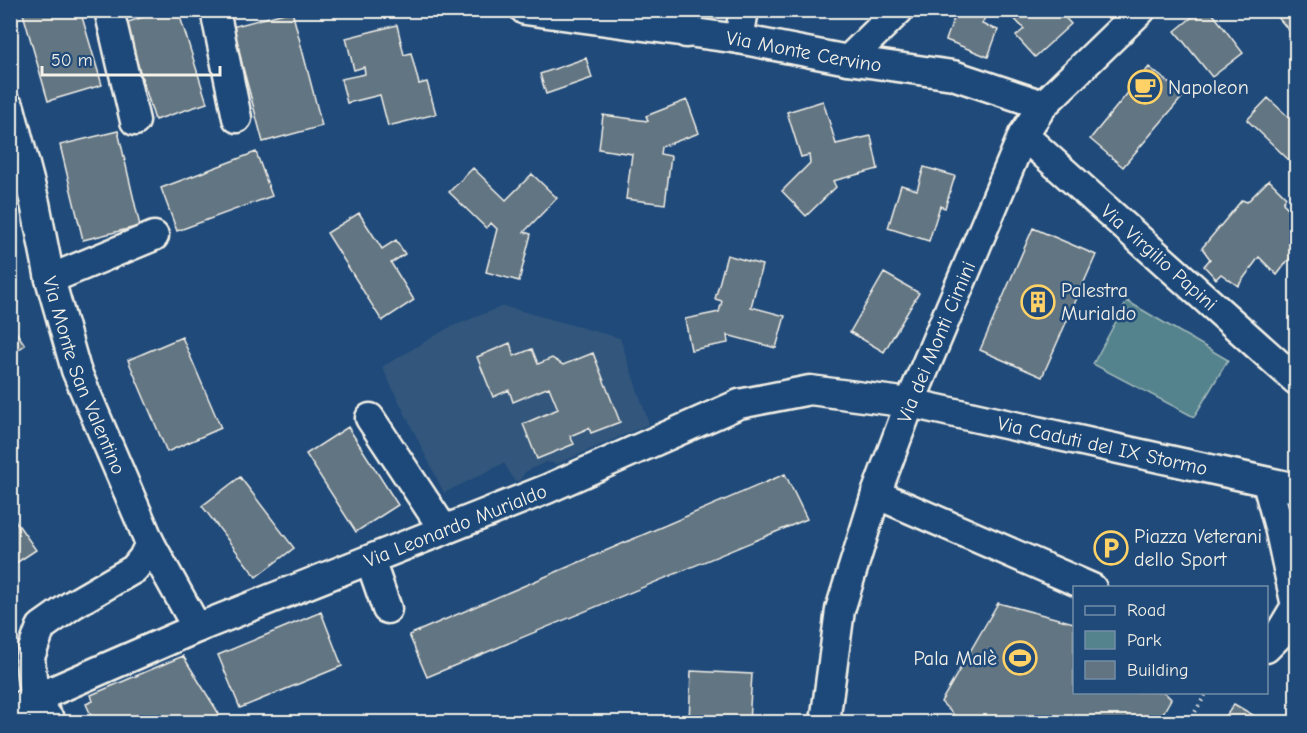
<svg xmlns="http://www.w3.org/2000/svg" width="1307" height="733" viewBox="0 0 1307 733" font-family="'Comic Neue',sans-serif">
  <rect width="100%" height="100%" fill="#1f4a7a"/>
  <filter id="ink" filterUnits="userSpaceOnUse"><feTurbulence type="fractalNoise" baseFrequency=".0167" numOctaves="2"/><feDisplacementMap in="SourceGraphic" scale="12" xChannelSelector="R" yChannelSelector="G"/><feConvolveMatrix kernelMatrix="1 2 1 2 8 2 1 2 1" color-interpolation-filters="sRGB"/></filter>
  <g filter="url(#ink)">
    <path fill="#33577c" d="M503,306L620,338L649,424L557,464L546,462L525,472L520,480L515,482L504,463L444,493L382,367L448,328Z"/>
    <path fill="#54838d" stroke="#a4baba" stroke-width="1.5" d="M1127,301L1228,360L1194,417L1093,364Z"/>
    <path fill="#627482" stroke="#f4f1e8" stroke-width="1.5" d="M22,10H80L102,85L48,101Z
      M165,10H178L207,103L155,120L125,23Z
      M957,10H973L986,15L982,24L998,30L988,57L946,40Z
      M1014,10H1058L1071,24L1035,57L1016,36L1024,29L1010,14Z
      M1201,10H1210L1243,53L1212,77L1175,31Z
      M1272,10H1296V39Z
      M292,11L322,126L263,142L232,27Z
      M397,25L404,55L411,53L419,84L427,82L436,114L388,126L380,95L347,103L341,79L365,74L364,67L354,70L346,38Z
      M586,58L592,78L546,94L540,74Z
      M1149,67L1184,95L1123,167L1090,139Z
      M1268,98L1296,124V159L1292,163L1247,120Z
      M687,100L699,133L661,147L660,154L671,156L665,204L626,199L632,154L599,149L603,115L648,121L646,116Z
      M823,101L836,144L871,136L878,169L833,181L836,187L806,216L782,191L810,163L809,155L801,157L787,112Z
      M118,131L140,226L83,240L60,145Z
      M256,152L272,196L177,231L161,188Z
      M924,167L955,176L945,208L940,206L929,241L888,228L901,185L917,190Z
      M473,168L506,200L532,174L557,198L524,232L531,234L519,281L486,272L497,229L491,223L486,228L449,192Z
      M1269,180L1286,197L1283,203L1296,216V250L1277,275L1259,257L1238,286L1221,274L1216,279L1204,266L1210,259L1202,248L1242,200L1247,202Z
      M359,213L382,249L396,240L405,254L391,263L414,300L382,321L327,233Z
      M1033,228L1096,255L1042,377L980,350Z
      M727,255L762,265L751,307L785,316L776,348L727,335L728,343L691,350L685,319L719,312L722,301L715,299Z
      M884,273L919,293L884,352L850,332Z
      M10,323L25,345L10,355Z
      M182,337L221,428L167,452L128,360Z
      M510,343L514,356L532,349L538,364L552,358L563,365L593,353L620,422L591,433L589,428L570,436L574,444L537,459L523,424L558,409L549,387L513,402L509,390L493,397L477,357Z
      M348,427L398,505L356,532L306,454Z
      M785,474L807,519L427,677L409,635Z
      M240,477L294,548L256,577L202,506Z
      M12,516L36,550L10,567V517Z
      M998,603L1074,623V692H1164L1171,699L1158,722H961L941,702Z
      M321,612L342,666L240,708L218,655Z
      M183,656L224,722H94L86,704L93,701L91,695Z
      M691,671L752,674L749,722H689Z
      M1234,704L1265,722H1222Z"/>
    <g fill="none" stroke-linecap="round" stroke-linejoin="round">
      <defs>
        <g id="minor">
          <path d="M109,10L135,121"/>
          <path d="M215,10L237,118"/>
          <path id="s1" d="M525,10L739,39L848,60L953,75L1043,105"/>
          <path d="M686,33V12L689,10"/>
          <path d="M739,39L744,10"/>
          <path d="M848,60L899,10"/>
          <path id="s2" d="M10,108L35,203L50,279L76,370L150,543L197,628"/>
          <path id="s3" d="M1023,135L1296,380"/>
          <path d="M50,279L154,236"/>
          <path d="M370,418L444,530"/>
          <path d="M876,494L1092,588"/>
          <path d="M370,560L387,609"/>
          <path d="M1266,648L1278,636L1296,606L1279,527L1267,483"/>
          <path id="s4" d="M10,712L34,699L197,628L547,489L739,404L810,390L910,403L1296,488"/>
          <path d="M51,722L34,699L30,657L41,627L72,605L134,569L143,558L150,543"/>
          <path id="s5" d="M825,722L840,610L876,494L910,403L1023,135L1043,105L1141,10"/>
        </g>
      </defs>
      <use href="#minor" stroke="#f4f1e8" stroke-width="33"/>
      <path stroke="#f4f1e8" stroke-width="4" stroke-dasharray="1.5 4.5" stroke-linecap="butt" d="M1189,722L1207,692"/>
      <use href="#minor" stroke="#1f4a7a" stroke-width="28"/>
    </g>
  </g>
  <defs>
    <symbol id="cafe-ring" viewBox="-11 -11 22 22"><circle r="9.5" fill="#1f4a7a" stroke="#ffd166" stroke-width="1.5"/><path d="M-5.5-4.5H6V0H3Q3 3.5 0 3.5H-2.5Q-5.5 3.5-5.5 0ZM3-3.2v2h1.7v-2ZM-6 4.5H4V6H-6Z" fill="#ffd166"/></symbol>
    <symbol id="building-ring" viewBox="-11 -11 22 22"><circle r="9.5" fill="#1f4a7a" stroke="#ffd166" stroke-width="1.5"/><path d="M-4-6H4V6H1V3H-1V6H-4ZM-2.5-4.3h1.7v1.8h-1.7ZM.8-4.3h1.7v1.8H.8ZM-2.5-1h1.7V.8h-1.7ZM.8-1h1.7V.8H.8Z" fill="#ffd166"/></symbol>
    <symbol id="parking-ring" viewBox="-11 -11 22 22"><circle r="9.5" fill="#1f4a7a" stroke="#ffd166" stroke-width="1.5"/><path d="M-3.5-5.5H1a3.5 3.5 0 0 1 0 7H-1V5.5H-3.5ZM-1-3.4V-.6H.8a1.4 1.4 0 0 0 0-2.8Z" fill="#ffd166"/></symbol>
    <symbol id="stadium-ring" viewBox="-11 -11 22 22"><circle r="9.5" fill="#1f4a7a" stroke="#ffd166" stroke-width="1.5"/><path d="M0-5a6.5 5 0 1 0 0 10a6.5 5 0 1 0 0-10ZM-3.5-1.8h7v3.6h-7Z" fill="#ffd166"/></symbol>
  </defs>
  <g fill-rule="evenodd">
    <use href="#cafe-ring" x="1126" y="68" width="38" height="38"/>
    <use href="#building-ring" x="1019" y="283" width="38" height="38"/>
    <use href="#parking-ring" x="1092" y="529" width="38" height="38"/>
    <use href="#stadium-ring" x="1001" y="639" width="38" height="38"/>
  </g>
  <g text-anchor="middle" stroke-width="5" stroke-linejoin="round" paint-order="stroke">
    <g font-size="20" fill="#f4f1e8" stroke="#1f4a7a">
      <text dy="7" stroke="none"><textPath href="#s1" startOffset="282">Via Monte Cervino</textPath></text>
      <text dy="7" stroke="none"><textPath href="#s3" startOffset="183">Via Virgilio Papini</textPath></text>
      <text dy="7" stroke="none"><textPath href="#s5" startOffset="398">Via dei Monti Cimini</textPath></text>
      <text dy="7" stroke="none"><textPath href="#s2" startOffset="278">Via Monte San Valentino</textPath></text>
      <text dy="7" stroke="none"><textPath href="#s4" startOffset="1162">Via Caduti del IX Stormo</textPath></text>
      <text dy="7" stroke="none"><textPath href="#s4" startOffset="483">Via Leonardo Murialdo</textPath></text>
    </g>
    <g font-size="20" fill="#f4f1e8" stroke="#1f4a7a" text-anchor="start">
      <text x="1168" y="94">Napoleon</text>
      <text x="1061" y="297">Palestra<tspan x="1061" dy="23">Murialdo</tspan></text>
      <text x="1134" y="543">Piazza Veterani<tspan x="1134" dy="23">dello Sport</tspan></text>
      <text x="997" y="665" text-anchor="end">Pala Malè</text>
    </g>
  </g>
  <rect width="1307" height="733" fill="none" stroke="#1f4a7a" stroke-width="36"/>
  <rect x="18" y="18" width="1271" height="697" fill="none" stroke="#f4f1e8" stroke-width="2" filter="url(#ink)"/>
  <rect x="1073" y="586" width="195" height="108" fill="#1f4a7a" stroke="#748da6" stroke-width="1.5"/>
  <rect x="1085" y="606" width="30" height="9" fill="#1f4a7a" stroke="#748da6" stroke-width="1.5"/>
  <text x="1127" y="616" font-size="18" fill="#f4f1e8">Road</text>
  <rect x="1085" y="631" width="30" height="18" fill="#54838d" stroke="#748da6" stroke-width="1.5"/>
  <text x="1127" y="646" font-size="18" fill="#f4f1e8">Park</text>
  <rect x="1085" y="661" width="30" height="18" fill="#627482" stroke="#748da6" stroke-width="1.5"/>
  <text x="1127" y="676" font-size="18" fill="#f4f1e8">Building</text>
  <path d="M42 66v9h178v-9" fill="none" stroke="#f4f1e8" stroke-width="3"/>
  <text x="51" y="66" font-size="18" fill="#f4f1e8" stroke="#1f4a7a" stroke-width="4.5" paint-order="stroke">50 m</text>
</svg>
